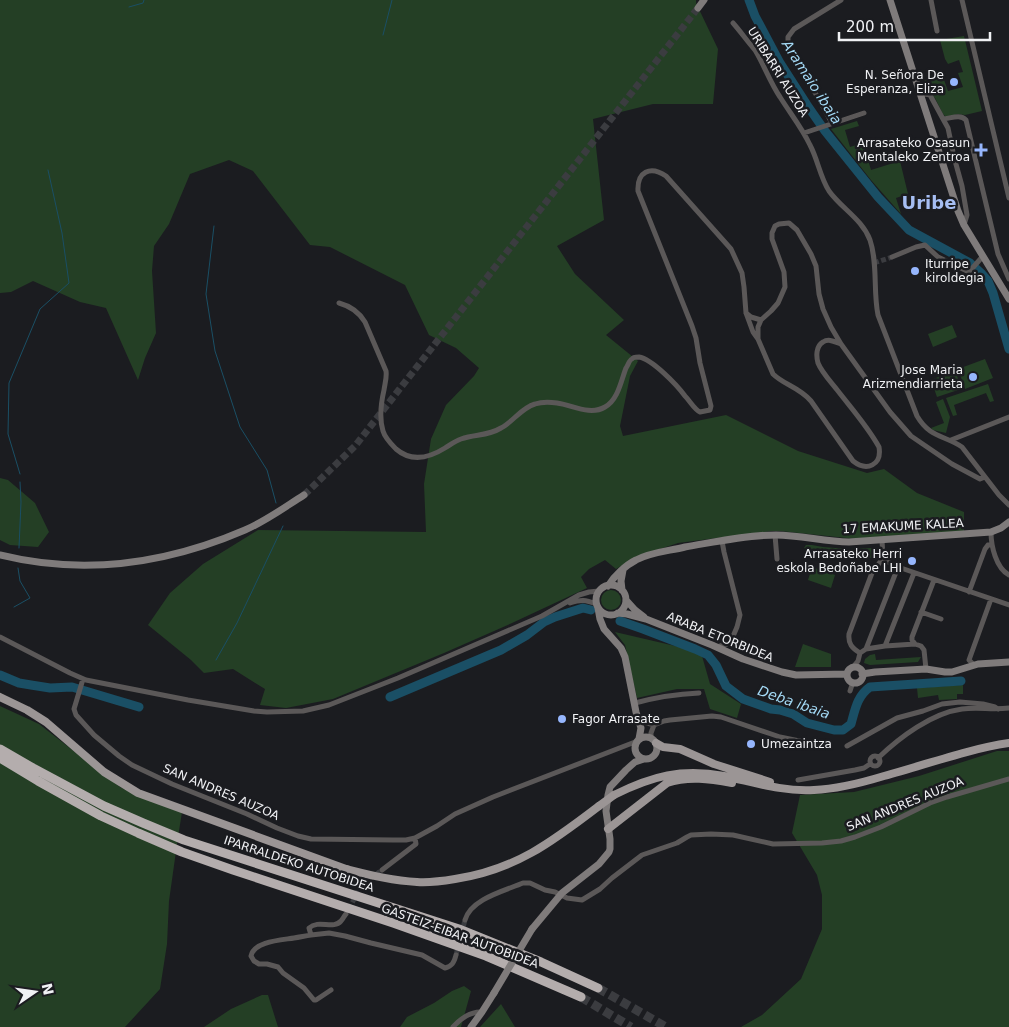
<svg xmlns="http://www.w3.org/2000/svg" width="1009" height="1027" viewBox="0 0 1009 1027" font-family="'DejaVu Sans',sans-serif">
  <rect width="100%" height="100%" fill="#1b1c20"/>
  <path fill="#243f25" d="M0,0H696V3L718,49L713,104H653L593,119L604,220L557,246L575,274L624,320L606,335L638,361L630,376L620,426L623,436L726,415L798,451L867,473L884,469L917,493L964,512V531L856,539L780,531H772L678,543L639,556L616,569L605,560L589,569L581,577L587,588L512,623L444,653L333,699L286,708L260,705L265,689L233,669L204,673L191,660L148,625L170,593L203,564L258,530L426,532L424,484L431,439L446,405L474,376L479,368L456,348L429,335L405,285L330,247L310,245L253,171L229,160L190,174L169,224L154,246L152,271L156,333L145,358L138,380L106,308L80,302L33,281L11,292L0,293Z
    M964,36L982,111L965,115L958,114L946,117L943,114L935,98L925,89L922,81L939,76L940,78L943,77L948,91L963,87L958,73L963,72L959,60L948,64L945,59L940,40Z
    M857,121L859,126L845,130L850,147L863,143L871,170L900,161L908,194L896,198L901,214L871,180L831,129Z
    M952,325L957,337L933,347L928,334Z
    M985,359L993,378L965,389L958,369Z
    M955,370L962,390H958L937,397L931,380Z
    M988,384L994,401L990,402L986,393L954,405L957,415L953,416L946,398Z
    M943,399L950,417L946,433L933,430L931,428L944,423L936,402Z
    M0,478L8,480L35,503L49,532L38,547L10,545L0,540Z
    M806,545H812L823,547L848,549L872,548L877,551V553L874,559L852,551L850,557L827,549L825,555L804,548Z
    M812,567L835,575L831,588L808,580Z
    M601 600a10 10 0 1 1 20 0a10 10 0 1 1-20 0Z
    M615,632L688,649L702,656L710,684L741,704L737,718L710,709L704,689H677L637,698L625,645Z
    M803,644L831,654V667H795Z
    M875,654L876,660L921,657L918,662L870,665L864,663L865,659L870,655Z
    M963,685V694H957V699L939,700L938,695L918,698L917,688Z
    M0,706L39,724L120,787L148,800L183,806L178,837L169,901L167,944L160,989L125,1027H0Z
    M997,751H1009V1027H741L762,1015L801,979L822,929V895L817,875L792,833L800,795L854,792L919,776Z
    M464,986L471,991L461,1027H400L407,1017L434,1003L452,991Z
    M262,995H268L278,1027H204L231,1009Z
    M501,1004L515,1027H480Z"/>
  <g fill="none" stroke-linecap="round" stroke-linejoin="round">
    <path stroke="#1a4f65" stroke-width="1" d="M129,7L143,3L144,0
      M383,35L392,0
      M214,226L206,294L215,351L240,427L267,470L276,503
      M20,474L8,434L9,383L40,309L69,283L62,233L48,170
      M19,548L21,502L20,482
      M14,607L30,598L20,581L18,568
      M216,660L237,623L283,526"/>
    <path stroke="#1a4f65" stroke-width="9" d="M749,0L755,16L780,63L807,105L825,131L878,197L909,230L970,263L981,273L988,281L993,293L1009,349
      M620,621L643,629L695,649L708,655L716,665L726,686L743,699L771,709L780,710L793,714L807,723L834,730H843L851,724C855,710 857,696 870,687L961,681
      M0,675L19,683L31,685L50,688L72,687L139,707
      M390,697L501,650L527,635L544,622L555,617L583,608L591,610"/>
    <path stroke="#3b3c40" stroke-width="5" stroke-dasharray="5 2.5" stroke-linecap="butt" d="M874,263L892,257
      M349,909L361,885L382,870
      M456,955L465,920"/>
    <path stroke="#3b3c40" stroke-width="7" stroke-dasharray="7 3.5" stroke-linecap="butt" d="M304,495L355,446L698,8"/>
    <path stroke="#3b3c40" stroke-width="9" stroke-dasharray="9 4.5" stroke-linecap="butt" d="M598,988L666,1027
      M581,997L631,1027"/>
    <path stroke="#5b5858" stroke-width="5" d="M931,0L937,31
      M962,0L1009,198
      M733,23C741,32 747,41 755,50C764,65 770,82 780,97C790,113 802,128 810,145C818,160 820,177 829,191C841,208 862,219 870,240C878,264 873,291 878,315L917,416C930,438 944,435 962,447L999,495L1009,505
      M921,95L925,94L930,95L943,119C952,118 960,114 966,120L998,254L1009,279
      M943,119L948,128L954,157L962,186L967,215L964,225
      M832,123L788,44V37L794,29L841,0
      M804,133L864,113
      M892,257L916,247L925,245L938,257L969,272L983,256
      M339,303C350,306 359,312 365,322L386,371C387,377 385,383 384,390C381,403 379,418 383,431C385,438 391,444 396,449C411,462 429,458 445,448C450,445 455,441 461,439C476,434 488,436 501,428C513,422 521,408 535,404C541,402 550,402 557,403C572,405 590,416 605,407C618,400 621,381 626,368C628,366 629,360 632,359C633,357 637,357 639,357C652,359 677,385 685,396C690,401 694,409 700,412L710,410L711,406L700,363L696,338L692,326L638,191C637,172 650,165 666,176L731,249L742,273L744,287L746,313L753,332L758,339
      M746,313L751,317L761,320
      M841,344C835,342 829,338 823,342C816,346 816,356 818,363C822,373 832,383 838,391C852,409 868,427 879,447C882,465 867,472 853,461L811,401C799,387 784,385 773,374L758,339V327L761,320L771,311L778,303L785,287L784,272L772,239V233L775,226L779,224L789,223L797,230L811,254L816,266L819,294L823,309L831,327L841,344L890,412L911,436L952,464L980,479L985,477
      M951,440L1009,417
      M991,532C991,546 996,568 1009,575
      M775,535L777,559
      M882,540L883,558L888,562L898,567L1009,605
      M853,566L872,573
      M969,592L985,549L988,545L992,544
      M570,603C582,599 585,600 597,604
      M921,612L941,619
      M0,637L70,673L86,680L188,700L254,711L267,712L303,711L329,705L398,678L542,616L579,595L589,592L599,591
      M915,644L912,640V637L934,580
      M885,646L914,573
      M717,647L727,644L731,641L737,627L740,615L724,552L722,541
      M866,649L898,567
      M860,653C852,648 848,644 849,634L872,573L883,558
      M974,665L969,660L991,599
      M853,667L858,661L860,653L866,649L885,646L915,644L921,646L924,650L926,669
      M83,679L74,709L76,715L94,735L119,756L132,765L172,784L247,814L277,828L298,836L311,839L393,840H406L415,838L437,826L455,814L493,797L635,742L638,739
      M850,691L853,682
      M635,703C657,697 677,694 699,693
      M644,722L654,725
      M654,725L664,721L670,720L712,716L721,717L780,737L828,747
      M651,738V733L654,725
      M847,746L897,718L923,711L942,704L960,702L983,704L995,707L998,709
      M870 761a5 5 0 1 1 10 0a5 5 0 1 1-10 0Z
      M878,758C900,737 932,713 962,709C978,707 993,710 1009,708
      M798,780L855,770L864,768L870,764
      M382,870L416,844L415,838
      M465,920C471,899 504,891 523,883H530L545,890L555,892L567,898L582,900L600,889L612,878L642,855L677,843L687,837L691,835L711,834L733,835L773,844L822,843L841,841L855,837L881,827L930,803L947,797L1009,779
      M311,935L329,933L345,936L371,943L422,955L445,968C452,966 454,963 456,955
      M331,990L316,1000H314L304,988L283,973L278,967L267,964H259L254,961L251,956C254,941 282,940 294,938C300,937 305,936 311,935L309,928C319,919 333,930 341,921C343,919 344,916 346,914
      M453,1027C460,1019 471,1011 482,1012"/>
    <path stroke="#7f7b7b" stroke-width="7" d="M890,0L958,211L964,225L1009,299
      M698,8L704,0
      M0,555C85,576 166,564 245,530C266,521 285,507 304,495
      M596 600a15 15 0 1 1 30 0a15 15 0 1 1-30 0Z
      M608,586C614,576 626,565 636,560C651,552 669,551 685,547C715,542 746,535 776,535C801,535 825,542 849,542L991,532L1001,528L1009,522
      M622,590L621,581L623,570
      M626,600L635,610L644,617
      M598,608L600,619L604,629L621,648L625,657L636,712L641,728L639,739
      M618,613L627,614L646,619L712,645L743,659L782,672L796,675L847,674
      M847 675a8 8 0 1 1 16 0a8 8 0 1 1-16 0Z
      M862,674L875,672L926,669L945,672H952L978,664L1009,662
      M635 748a11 11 0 1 1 22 0a11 11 0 1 1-22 0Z
      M532,929L562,893L599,864L609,852L610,849V839L606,811L608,795L610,787L626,770L635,762L644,759
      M471,1027L482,1012L494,993"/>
    <path stroke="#9b9595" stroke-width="8" d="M0,697L27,710L46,722L104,772L138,793L346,869C370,875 393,881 417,882C430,883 443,881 455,879C515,870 552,842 599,806
      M656,743L663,747L680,749L714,764L770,782
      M614,795C652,776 682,768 724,776C753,782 783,792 814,790C838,789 861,783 884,776C925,765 968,749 1009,743
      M608,829L667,783C688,776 710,779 732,783"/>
    <path stroke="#b4adad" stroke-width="9" d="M0,749L33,768L104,806L143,823L184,840L459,929L541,962L598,988
      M0,758L38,781L101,816L138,833L182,852L233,870L393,923L486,956L581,997"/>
    <path stroke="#7f7b7b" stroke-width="7" d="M494,993L532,929"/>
    <path stroke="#9b9595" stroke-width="8" d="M599,806L614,795"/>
  </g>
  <g fill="#96b6fd" stroke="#1b1c20" stroke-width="2">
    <circle cx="954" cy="82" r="5"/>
    <path d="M978.5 142.5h5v5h5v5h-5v5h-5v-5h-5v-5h5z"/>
    <circle cx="915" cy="271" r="5"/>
    <circle cx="973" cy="377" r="5"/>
    <circle cx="912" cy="561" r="5"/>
    <circle cx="562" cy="719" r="5"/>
    <circle cx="751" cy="744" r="5"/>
  </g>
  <g text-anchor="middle" stroke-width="5" stroke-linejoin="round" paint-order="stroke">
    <g font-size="12" fill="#f0f1f4" stroke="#1b1c20">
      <text transform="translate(778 72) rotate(58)" y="4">URIBARRI AUZOA</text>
      <text transform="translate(903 526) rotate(-3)" y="4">17 EMAKUME KALEA</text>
      <text transform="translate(720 637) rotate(22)" y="4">ARABA ETORBIDEA</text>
      <text transform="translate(221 792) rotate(23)" y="4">SAN ANDRES AUZOA</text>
      <text transform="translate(905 804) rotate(-22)" y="4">SAN ANDRES AUZOA</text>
      <text transform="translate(299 864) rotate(18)" y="4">IPARRALDEKO AUTOBIDEA</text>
      <text transform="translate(460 936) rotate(20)" y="4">GASTEIZ-EIBAR AUTOBIDEA</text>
    </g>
    <g font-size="12" fill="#f0f1f4" stroke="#1b1c20" text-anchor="end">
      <text x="944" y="79">N. Señora De<tspan x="944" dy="14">Esperanza, Eliza</tspan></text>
      <text x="970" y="147">Arrasateko Osasun<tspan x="970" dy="14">Mentaleko Zentroa</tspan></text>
      <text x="925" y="268" text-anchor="start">Iturripe<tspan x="925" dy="14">kiroldegia</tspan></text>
      <text x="963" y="374">Jose Maria<tspan x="963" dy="14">Arizmendiarrieta</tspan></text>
      <text x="902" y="558">Arrasateko Herri<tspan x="902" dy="14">eskola Bedoñabe LHI</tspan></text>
      <text x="572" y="723" text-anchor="start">Fagor Arrasate</text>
      <text x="761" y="748" text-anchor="start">Umezaintza</text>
    </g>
    <g font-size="14" font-style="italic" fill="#a4daf6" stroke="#1b1c20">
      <text transform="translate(812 82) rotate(57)" y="5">Aramaio ibaia</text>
      <text transform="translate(794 702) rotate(19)" y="5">Deba ibaia</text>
    </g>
    <g font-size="18" font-weight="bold" fill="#a6bef3" stroke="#1b1c20">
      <text x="929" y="209">Uribe</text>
    </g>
  </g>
  <g transform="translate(35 992) rotate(77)" stroke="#1b1c20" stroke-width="4" paint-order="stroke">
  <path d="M0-4L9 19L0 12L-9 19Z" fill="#f0f1f4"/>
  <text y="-8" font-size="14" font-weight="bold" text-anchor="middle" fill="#f0f1f4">N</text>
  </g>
  <path d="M839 32v8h151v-8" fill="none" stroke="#f0f1f4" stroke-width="2.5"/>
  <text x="846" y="32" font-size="15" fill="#f0f1f4" stroke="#1b1c20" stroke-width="4" paint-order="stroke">200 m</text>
</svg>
